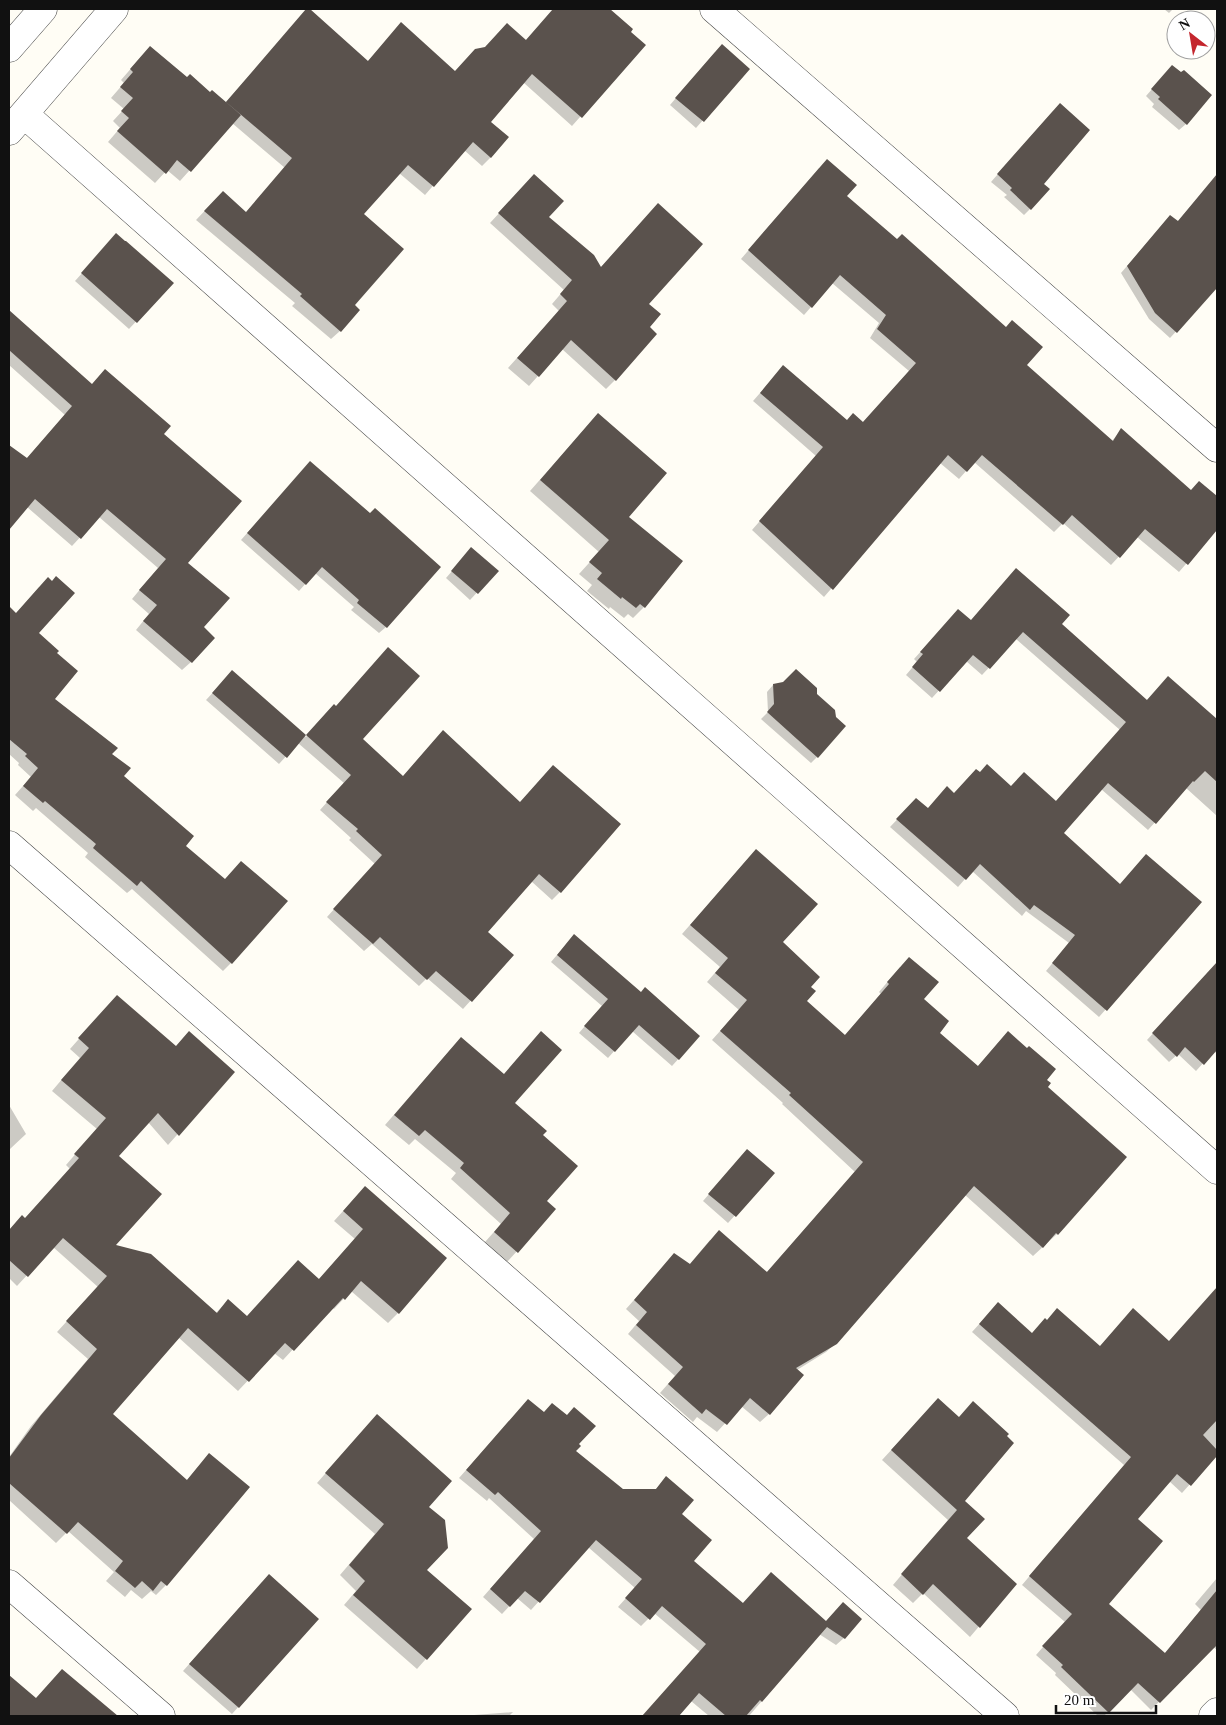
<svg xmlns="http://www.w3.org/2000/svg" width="1226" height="1725" viewBox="0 0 1226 1725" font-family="Georgia,serif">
  <rect width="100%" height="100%" fill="#fffdf5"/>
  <path fill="#0003" d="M308,9L367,62L401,24L455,72L525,41L553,9H609L631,29L629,32L644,45L572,126L524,83L490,122L491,157L482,166L464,150L425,195L399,173L363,214L353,306L340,331L331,339L292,306L295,303L196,220L214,201L246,213L285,168L232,123L180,181L167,170L155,183L108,142L120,128L113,121L124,109L111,98L124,83L121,80L141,57L187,79L225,103Z
    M1164,9H1173L1169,13Z
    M715,52L748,69L696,128L670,105Z
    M1166,73L1181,74L1186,124L1179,130L1152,107L1154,104L1146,96Z
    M1053,111L1042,184L1030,209L1024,215L1004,197L1007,195L991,182Z
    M819,168L845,196L1025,365L1112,441L1121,430L1191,491L1199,483L1217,498V528L1179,572L1137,537L1111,565L1063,523L1054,532L974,462L959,479L940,463L824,597L752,530L816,456L753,401L776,375L847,422L862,423L909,371L870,338L879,323L832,283L804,315L741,259Z
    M525,185L547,217L600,268L649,214L648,328L615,380L606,389L562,349L529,386L508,368L559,311L552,304L564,290L490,223Z
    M1205,190L1217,201V287L1170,338L1149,319L1121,273L1164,223L1177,222Z
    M110,242L172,283L129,329L75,281Z
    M9,322L91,385L163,434L187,563L203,628L191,662L182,670L136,630L149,614L132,599L158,568L99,517L72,546L27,507L9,528V447L26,459L65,415L9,365Z
    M598,414L628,517L644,607L633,618L628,614L624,618L610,607L609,609L587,591L592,585L579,574L599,552L530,491Z
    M304,469L386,627L379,633L351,610L354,607L315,573L299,591L241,540Z
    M465,556L497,571L470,600L446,578Z
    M39,587L37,633L56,653L54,699L111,754L123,777L185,846L231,963L223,971L132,889L127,893L85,857L88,853L36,808L33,811L15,795L31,777L18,765L19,763L9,754V622Z
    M951,618L970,621L1061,624L1146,701L1168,677L1217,720V816L1186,788L1148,830L1101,789L1062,834L1119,885L1200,902L1099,1017L1046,971L1069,943L1026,911L1022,916L972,871L958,887L890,827L909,807L927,810L954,794L1011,787L1055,802L1120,730L1016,639L982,675L966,661L932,698L906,675L917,662L914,659Z
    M232,672L306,737L327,713L361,740L402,778L435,740L560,892L552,900L531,881L486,933L512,955L463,1009L427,978L419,986L372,944L364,951L327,917L375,864L349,840L351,838L320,810L344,783L298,743L279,764L206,700Z
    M773,685L817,757L811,763L761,719L768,712L767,692Z
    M747,860L781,943L809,987L806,1001L844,1036L881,994L879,992L900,967L922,999L938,1033L977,1067L999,1042L1045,1080L1057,1234L1033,1256L965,1195L836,1343L826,1352L797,1370L769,1414L760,1422L741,1406L717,1432L697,1417L693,1422L660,1393L675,1376L628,1334L639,1321L626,1309L666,1264L689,1265L710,1240L766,1273L855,1172L782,1104L783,1103L712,1040L739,1010L707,982L720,967L682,934Z
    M568,942L641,993L699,1036L672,1066L632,1031L608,1058L579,1033L602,1006L551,962Z
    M1217,963V1054L1214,1051L1196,1071L1178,1054L1169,1062L1147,1040Z
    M117,996L175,1047L233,1072L168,1145L148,1122L117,1156L114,1246L216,1313L228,1300L246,1317L318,1280L355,1239L334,1221L355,1198L398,1313L388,1323L351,1291L334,1309L332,1307L283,1360L274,1353L238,1391L178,1337L111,1414L186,1481L200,1465L166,1585L156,1595L151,1591L142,1599L131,1590L125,1597L106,1581L114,1572L68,1531L56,1543L9,1500V1457L31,1426L88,1359L57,1332L98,1287L53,1247L17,1286L9,1278V1231L22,1217L25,1220L70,1169L66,1165L97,1129L52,1091L80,1058L70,1049Z
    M451,1049L513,1103L542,1135L545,1201L555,1209L507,1262L485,1242L501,1224L451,1179L456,1173L415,1139L409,1145L385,1125Z
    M9,1105L26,1134L10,1149L9,1147Z
    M741,1157L773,1173L728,1223L703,1201Z
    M1217,1288V1454L1182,1493L1169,1481L1136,1519L1107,1604L1164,1654L1201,1610L1195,1604L1217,1578V1650L1213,1647L1151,1710L1130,1689L1104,1716H1098L1055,1675L1056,1673L1036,1655L1065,1622L1022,1585L1124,1465L972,1332L991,1311L1032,1334L1100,1347L1169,1342Z
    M521,1408L577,1444L575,1451L622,1491L655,1490L666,1478L680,1514L693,1561L742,1604L763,1581L844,1638L836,1645L819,1634L749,1716H709L691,1701L678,1716H643L700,1652L654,1613L641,1626L618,1607L635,1588L588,1547L531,1610L517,1598L502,1614L483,1597L534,1539L489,1498L487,1501L459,1478Z
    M929,1409L958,1418L965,1538L1015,1584L970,1637L923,1593L913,1603L893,1585L948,1520L882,1460Z
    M368,1425L427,1507L425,1571L470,1609L417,1669L344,1605L356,1591L340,1575L375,1534L317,1483Z
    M262,1582L317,1619L232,1714L183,1671Z
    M9,1676L36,1699L112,1713L109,1716H9Z
    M513,1712L509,1716H461Z"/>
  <path fill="#5a524d" d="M306,9H310L368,61L401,22L455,71L475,49L485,47L507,23L526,40L553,9H610L633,29L631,32L646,45L582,118L532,74L491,122L509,137L491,158L473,142L434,187L408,165L364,214L404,249L355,305L360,310L341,332L300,296L302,294L204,211L223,191L246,212L292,158L226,102Z
    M722,44L750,69L704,122L675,98Z
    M150,46L187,77L190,74L210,92L212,90L241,115L191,172L177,160L166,174L117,131L129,118L121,111L133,98L120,87L133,72L130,69Z
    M1172,65L1181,72L1184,70L1212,95L1187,125L1158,99L1160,97L1151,89Z
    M1060,103L1090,130L1044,184L1050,189L1031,210L1010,190L1012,188L997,174Z
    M827,159L857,185L847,196L897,239L902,234L1006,327L1012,320L1043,347L1027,365L1113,441L1121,428L1191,490L1199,481L1217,496V530L1188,565L1145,529L1120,558L1072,515L1063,525L982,455L967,472L948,455L833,590L759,521L823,447L760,393L783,365L847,420L853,413L863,422L916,363L877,329L886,315L840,275L812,308L748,250Z
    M534,174L564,201L549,217L594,255L601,267L658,203L703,244L649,304L661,314L650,327L657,334L616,381L571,340L539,377L517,358L567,301L560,294L572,280L498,213Z
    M1217,174V288L1177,333L1155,313L1127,266L1170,215L1178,221Z
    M116,233L125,241H126L174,283L137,323L81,273Z
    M9,310L92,384L105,369L171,426L164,434L242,501L188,563L230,598L204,627L215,638L192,663L143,621L157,605L139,590L166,559L107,509L81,539L35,499L9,530V445L27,458L72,406L9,350Z
    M598,413L667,473L629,517L683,561L645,608L640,604L636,608L622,597L621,599L597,579L602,573L589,562L609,540L540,480Z
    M310,461L370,513L375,508L441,567L387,628L357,603L359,600L322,567L306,585L247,533Z
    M471,547L499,571L478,594L451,571Z
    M1016,568L1070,615L1062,624L1147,700L1168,676L1217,719V782L1205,771L1194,782L1193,781L1156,824L1108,783L1064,833L1120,884L1146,854L1202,902L1107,1011L1052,963L1075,935L1034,905L1030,910L980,864L966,880L896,819L916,798L928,808L947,786L954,793L976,769L980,772L987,764L1011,786L1024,772L1056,801L1126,722L1023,632L990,669L973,655L940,692L912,667L923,654L920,652L958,609L971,620Z
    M56,576L75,593L39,633L59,651L57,653L78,671L55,699L118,748L112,754L131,768L124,776L194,836L186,846L225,879L241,861L288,901L232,964L141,881L137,886L93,848L96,844L45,801L43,803L23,786L38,768L25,756L27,754L9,739V606L16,613L48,577L52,581Z
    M388,647L420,676L363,739L403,776L443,730L520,802L553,765L621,824L561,893L539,874L488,932L514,955L472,1002L436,971L427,980L380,937L373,944L333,909L382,855L356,831L358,829L326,802L351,775L306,735L334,704L336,706Z
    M796,669L817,688V694L835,710L836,717L846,726L818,758L767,712L774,704L773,684L783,682Z
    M232,670L306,735L287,758L212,693Z
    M756,849L818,904L783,942L820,977L811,987L816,991L807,1001L845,1035L889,984L887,982L909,957L939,982L924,999L949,1021L940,1033L978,1066L1008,1031L1027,1048L1029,1046L1056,1069L1047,1080L1051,1083L1048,1087L1127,1157L1058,1235L1056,1233L1043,1248L974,1186L837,1344L796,1368L804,1375L770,1415L750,1398L727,1425L706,1409L702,1414L668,1384L683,1367L636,1325L647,1312L634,1300L674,1253L690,1264L719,1230L767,1272L863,1162L789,1095L791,1093L720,1031L747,1000L715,973L728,958L690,925Z
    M574,934L641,992L645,987L700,1036L679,1060L639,1025L615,1052L584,1026L608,999L557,955Z
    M1217,962V1050L1204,1065L1185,1047L1177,1057L1152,1033Z
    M117,995L176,1046L189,1031L235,1072L179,1136L158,1113L119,1156L162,1194L116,1245L151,1254L217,1313L228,1299L247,1316L298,1260L319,1279L363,1229L343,1211L365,1186L447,1258L399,1314L361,1281L345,1300L343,1298L294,1351L285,1343L249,1382L188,1328L113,1414L187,1480L209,1453L250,1487L167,1586L161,1581L153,1591L142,1581L135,1588L115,1571L123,1561L78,1522L67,1534L9,1483V1458L41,1415L97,1349L66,1321L107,1276L63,1238L28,1277L9,1260V1230L22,1215L25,1218L79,1158L74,1154L106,1118L61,1080L89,1048L78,1038Z
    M541,1031L562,1050L515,1103L547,1131L543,1135L578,1166L547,1201L556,1209L518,1253L494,1232L510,1213L460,1168L464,1163L425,1130L419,1136L394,1115L461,1037L504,1074Z
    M747,1149L775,1173L736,1217L708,1194Z
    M1217,1287V1420L1203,1435L1217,1450V1456L1191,1486L1177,1474L1138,1519L1163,1541L1109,1604L1165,1653L1217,1590V1645L1160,1703L1138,1683L1109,1713L1061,1667L1063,1665L1042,1646L1072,1614L1029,1576L1131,1457L979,1324L998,1302L1032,1333L1045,1318L1047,1320L1057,1308L1100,1346L1133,1308L1169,1341Z
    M938,1398L959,1417L973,1401L1009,1434L1007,1436L1014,1443L965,1501L985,1519L967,1538L1017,1584L980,1628L933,1584L923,1595L901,1574L957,1510L891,1450Z
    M528,1399L544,1412L552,1403L567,1415L574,1407L596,1426L579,1444L581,1446L576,1451L623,1489H656L666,1476L694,1500L682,1514L712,1540L694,1561L743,1603L771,1572L826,1621L843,1602L862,1619L845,1639L827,1627L762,1702L760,1700L746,1716H726L699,1693L679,1716H642L706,1644L662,1606L650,1620L625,1598L642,1579L596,1540L540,1603L525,1591L510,1607L490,1589L541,1531L498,1492L495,1495L466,1470Z
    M377,1414L452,1481L429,1507L445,1520L448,1548L427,1570L472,1609L427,1660L353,1595L365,1581L349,1565L384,1524L325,1473Z
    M269,1574L319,1619L239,1708L189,1664Z
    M62,1669L118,1716H9V1675L36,1698Z"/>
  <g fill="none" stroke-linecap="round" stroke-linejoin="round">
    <defs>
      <path id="pedestrian" d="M9,48L43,9"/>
      <path id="minor" d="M714,9L1217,448
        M24,114L1217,1170
        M9,131L114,9
        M9,845L1005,1716
        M9,1584L161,1716"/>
      <path id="tertiary" d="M1213,1716L1217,1712"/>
    </defs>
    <use href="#pedestrian" stroke="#444" stroke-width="29"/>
    <use href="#minor" stroke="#444" stroke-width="29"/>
    <use href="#tertiary" stroke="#444" stroke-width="29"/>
    <use href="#pedestrian" stroke="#fff" stroke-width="28"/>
    <use href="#minor" stroke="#fff" stroke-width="28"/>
    <use href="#tertiary" stroke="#fff" stroke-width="28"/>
  </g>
  <rect width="1226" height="1725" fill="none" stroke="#111111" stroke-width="20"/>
  <g transform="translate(1191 35) rotate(329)"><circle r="24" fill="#ffffff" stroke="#a0a0a0"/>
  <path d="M0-4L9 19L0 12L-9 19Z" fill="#c4262e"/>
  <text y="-8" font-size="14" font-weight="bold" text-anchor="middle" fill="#111111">N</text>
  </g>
  <path d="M1056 1705v8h100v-8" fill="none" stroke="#111111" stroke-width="2.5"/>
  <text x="1064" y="1705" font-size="15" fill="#111111" stroke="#ffffff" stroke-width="4" paint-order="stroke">20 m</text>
</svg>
